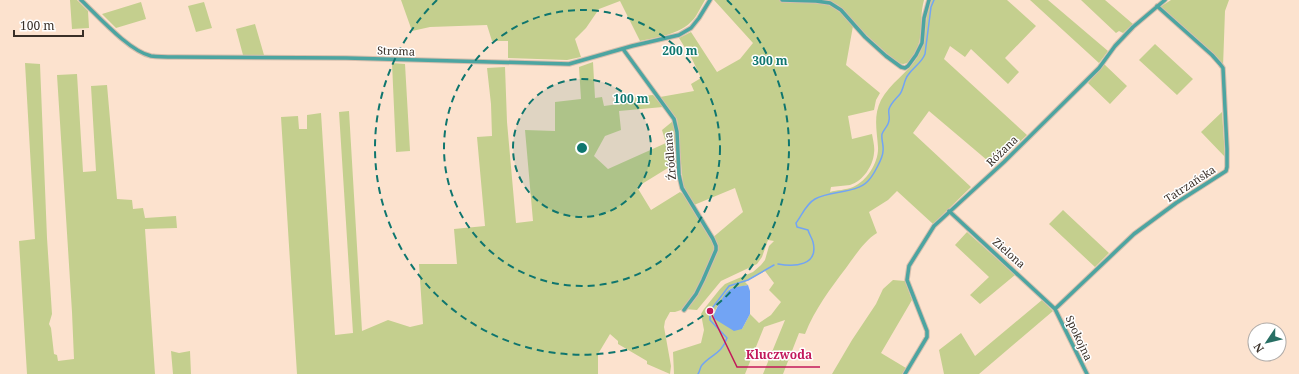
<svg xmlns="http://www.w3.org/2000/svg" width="1299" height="374" viewBox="0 0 1299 374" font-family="'Noto Serif',serif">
  <rect width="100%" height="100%" fill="#fce2ce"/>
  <path fill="#c4cf8e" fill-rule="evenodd" d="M70,0H77L88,11L89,28L72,29Z
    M401,0H705C702,5 699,11 696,16C684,34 659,37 640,41L620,1L599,9L586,28L575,39L581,57L567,60L508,58V41H492L487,25L430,27L412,31Z
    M714,0H816C835,6 840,11 853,26L846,65L880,93L876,100L874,110L848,116L852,139L872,134C873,140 875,147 874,153C873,166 863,181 850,185C844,186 837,186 831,187L830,192C837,190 846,190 853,187C867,181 879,162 878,147C877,131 873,116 881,100C890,83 909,72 918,56C928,38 924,19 930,0H1007L1036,26L1005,58L1019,72L1008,84L971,49L965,57L950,46L944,59L1027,135L994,166L929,111L913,133L971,187L933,224L897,191L888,200L869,212L877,233C865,240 854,257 846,268C830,289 815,309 805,334L799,333L783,374H763L785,320L764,327L745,374H674L673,352L701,343L704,330L701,314L704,309L720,289L725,284L753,272L761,265L765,260L769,246L774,241L768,240L762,257L757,264L721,281L697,310L684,309L675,312H670L665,321L664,327L671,366L670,374L647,364V361L618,344V341L610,334L598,354V374H297L281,117L298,116L299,129H307V115L321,113L335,335L353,333L339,112L349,111L362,331L388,320L410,327L423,324L419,264H457L454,229L485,226L477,137L492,136L491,104L487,68L505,67L507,122L516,223L533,221L525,130L555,131V102L581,99L579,67L593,62L595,98L602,97L604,106L619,104V98L653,95L663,107L619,111L621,130L605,136L594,156L608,169L666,143L662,130L673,121L675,126L676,163L637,187L651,210L680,192L683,194L711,239L743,212L735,188L694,205L683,185L677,119L660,97L694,91L691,84L701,78L692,59L679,38L691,32L717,72L740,59L753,43ZM765,271L774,283L769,290L781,302L771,315L759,323L750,314L742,329L714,313L718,305L730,289L748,285L745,282Z
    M826,0H924C918,23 926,36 912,58C907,65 903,65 896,62L862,31L838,5Z
    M1030,0H1048L1108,51L1099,63Z
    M1081,0H1105L1133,24L1123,33L1119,31L1116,33Z
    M1171,0H1229L1225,11L1223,67L1216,57L1160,7Z
    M141,2L146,19L116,28L102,14Z
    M204,2L212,28L196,32L188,6Z
    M255,24L264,55H243L236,29Z
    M1155,44L1193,79L1177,95L1139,60Z
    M25,63L40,64L47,238L52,314L49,324L51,328L54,354L57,355L58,361L74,359L72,312L57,75L77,74L83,172L96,171L91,86L107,85L117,199L132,200L133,209L143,208L145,218L176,216L177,228L145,229L155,374H27L19,241L35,239Z
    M392,63L405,64L410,151L396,152Z
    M1104,64L1127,86L1110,104L1088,83Z
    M1222,112L1225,157L1201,132Z
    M1063,210L1109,253L1095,267L1049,224Z
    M967,232L1015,275L980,304L970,295L989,277L955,245Z
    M893,280L905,281L912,300L881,353L906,368L902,374H832L852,340L876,304L883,289Z
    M1042,300L1053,311L979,374H944L939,350L961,333L975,356Z
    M171,351L179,353L190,351L191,374H173Z"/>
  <path fill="#72a4f4" d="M748,285L750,291V314L742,329L734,331L713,318C715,310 723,295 729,290C733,287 743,286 748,285Z"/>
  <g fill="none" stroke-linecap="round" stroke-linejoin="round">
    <path stroke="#72a4f4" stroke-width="1.5" d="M778,264C794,267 819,266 813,242C812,238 809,234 808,230L797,227L796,223C802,215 806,204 815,199C831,190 856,194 868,181C873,176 883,158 883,151C884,145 881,140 882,134C884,129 889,125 889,120C890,117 888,113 889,109C891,103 896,99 900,94C904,88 904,80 908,75C914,66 921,64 925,54L931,7L934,0
      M698,374C700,371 700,367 702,365C711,354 721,355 727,338L710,320V311L729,286L748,280L774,265"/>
    <defs>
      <path id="street" d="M81,0C98,16 129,51 151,56C159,57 168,57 176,57L346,58L569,64L632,46L679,35L691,28L699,18L710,0
        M782,0L816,1L830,3L841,10L865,37L886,56L901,67L905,68L908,66L916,55L922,43L924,18L929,0
        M623,49L674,119L677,132L679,175L682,188L713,239L716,246V250L703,280L696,294L684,310
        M949,211L1055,309L1087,374
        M1055,309L1134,234L1176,203L1226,171L1227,167V149L1223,68L1220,64L1212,55L1157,6
        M905,374L927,337V331L907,280L909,266L934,226L1004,162L1099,68L1115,46L1133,27L1165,0"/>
    </defs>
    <use href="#street" stroke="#d5bead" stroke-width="5.5"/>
    <use href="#street" stroke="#4ca5a1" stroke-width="3.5"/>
  </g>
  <circle cx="582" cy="148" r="69" fill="#0f766e" fill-opacity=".12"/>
  <g fill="none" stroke="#0f766e" stroke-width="2" stroke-dasharray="7 5">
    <circle cx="582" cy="148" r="69"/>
    <circle cx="582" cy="148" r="138"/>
    <path d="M727 0A207 207 0 1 1 437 0"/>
  </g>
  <g text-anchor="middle" stroke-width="3" stroke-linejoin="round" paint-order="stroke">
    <g font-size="11" fill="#392f27" stroke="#fff">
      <text transform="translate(396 51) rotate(2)" y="4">Stroma</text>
      <text transform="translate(1002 151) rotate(-44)" y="4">Różana</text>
      <text transform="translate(670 156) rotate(-95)" y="4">Źródlana</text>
      <text transform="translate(1190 184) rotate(-33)" y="4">Tatrzańska</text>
      <text transform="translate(1009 253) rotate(42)" y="4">Zielona</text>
      <text transform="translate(1079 338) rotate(65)" y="4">Spokojna</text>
    </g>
  </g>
  <circle cx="582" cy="148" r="6" fill="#0f766e" stroke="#fff" stroke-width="2"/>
  <g font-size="12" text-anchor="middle" font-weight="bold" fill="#0f766e" stroke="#fff" stroke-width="3" stroke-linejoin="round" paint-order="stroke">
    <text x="680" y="55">200 m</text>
    <text x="770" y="65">300 m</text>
    <text x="631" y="103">100 m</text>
  </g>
  <path fill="none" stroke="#c2185b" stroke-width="1.5" d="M710 311L737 367H820"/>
  <circle fill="#c2185b" stroke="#fff" stroke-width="1.5" cx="710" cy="311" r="4"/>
  <g font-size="12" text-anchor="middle" font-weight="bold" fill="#c2185b" stroke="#fff" stroke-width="3" stroke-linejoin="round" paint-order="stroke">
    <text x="779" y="359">Kluczwoda</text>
  </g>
  <g transform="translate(1267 342) rotate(235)"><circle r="19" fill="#ffffff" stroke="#b0aca9"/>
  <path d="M0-3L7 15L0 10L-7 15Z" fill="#286f64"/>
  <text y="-6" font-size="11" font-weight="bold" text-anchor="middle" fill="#392f27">N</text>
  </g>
  <path d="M14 30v6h69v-6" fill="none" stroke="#392f27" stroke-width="2"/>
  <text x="20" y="30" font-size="12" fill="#392f27" stroke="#ffffff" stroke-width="3" paint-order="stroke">100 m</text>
</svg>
